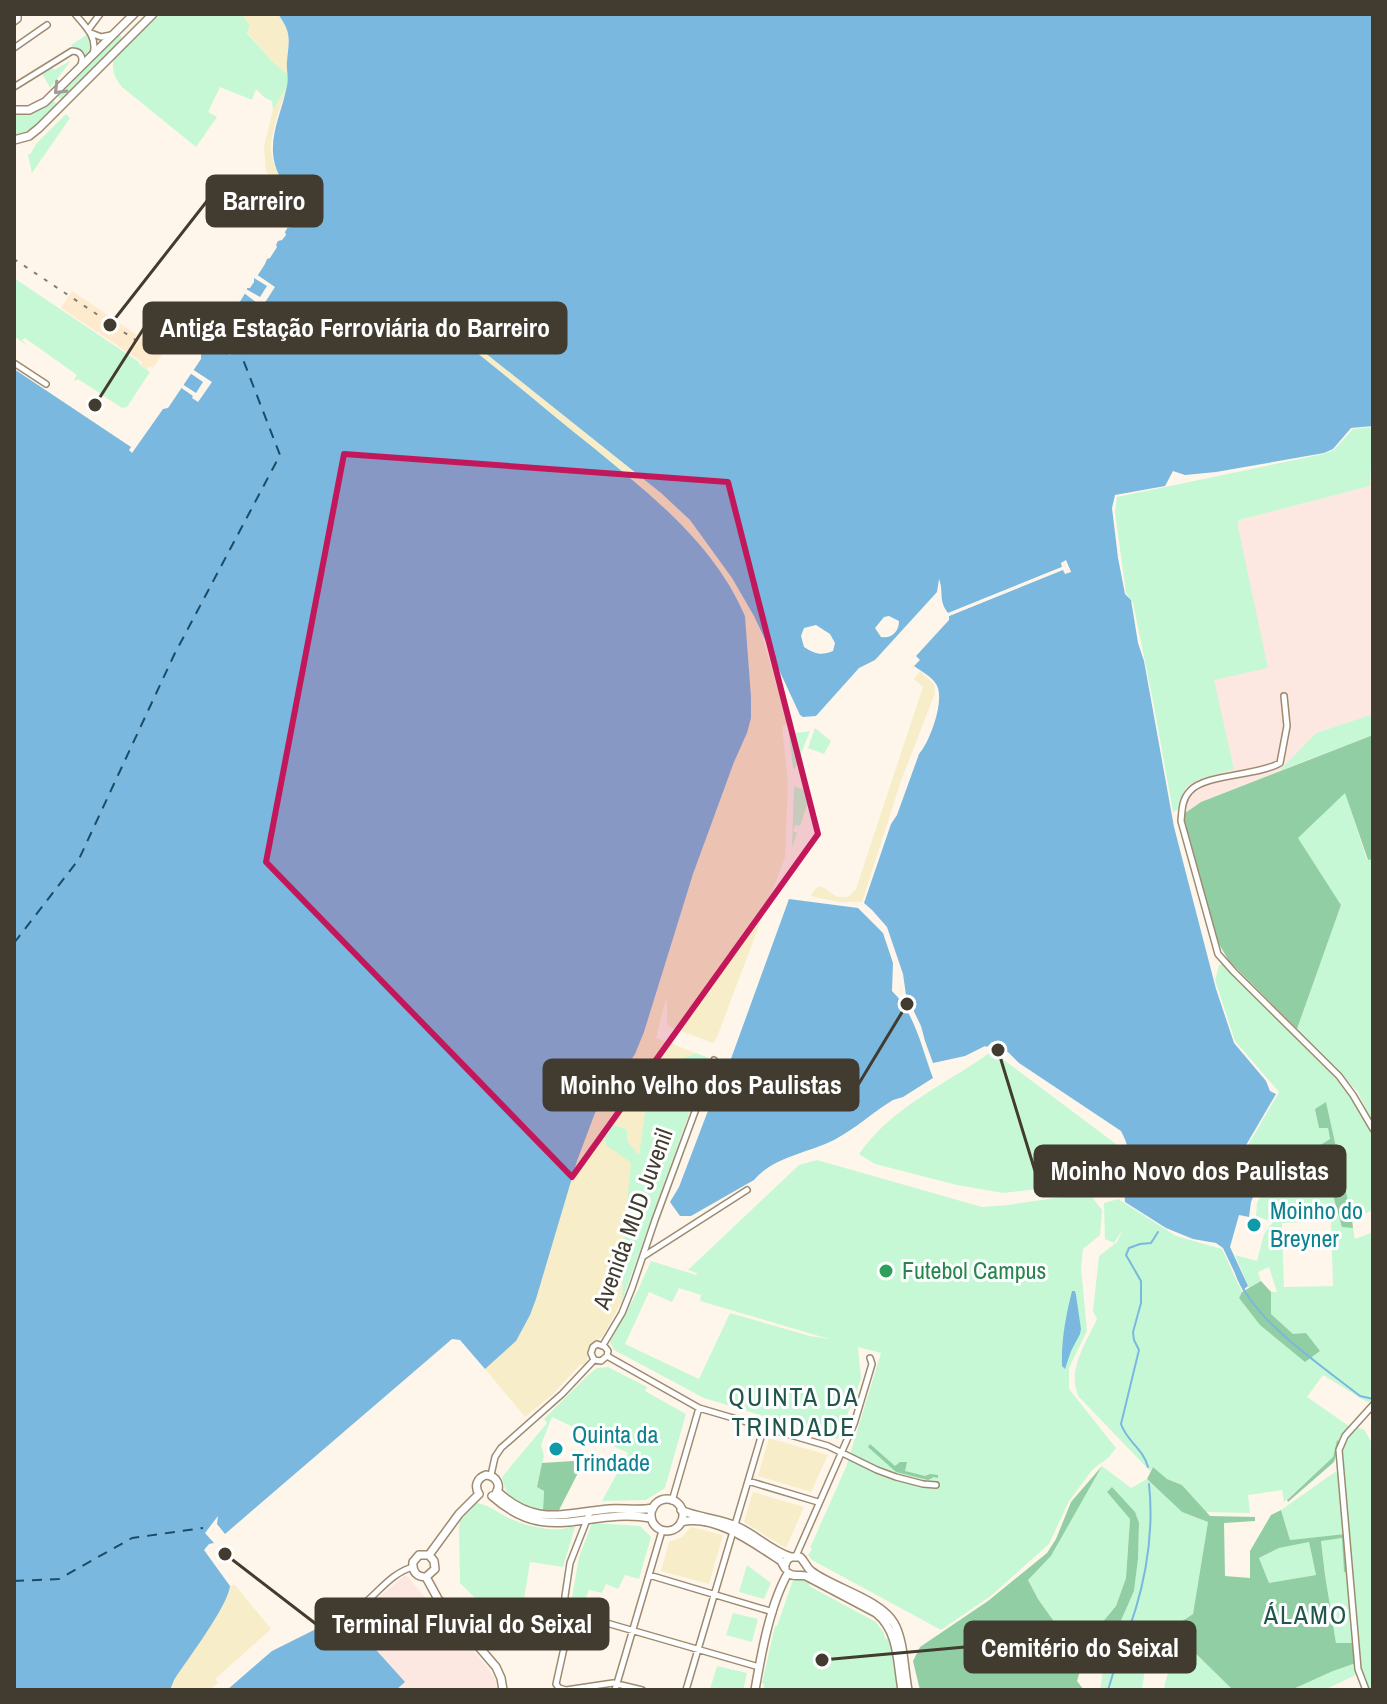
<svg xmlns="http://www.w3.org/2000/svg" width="1387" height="1704" viewBox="0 0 1387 1704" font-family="'Archivo Narrow',sans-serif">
  <rect width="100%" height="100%" fill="#fef6ea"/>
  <path fill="#fce8e0" d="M1373,450V714L1316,733L1279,771L1201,802L1185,813L1178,810L1186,787L1196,780L1234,769L1213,680L1239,520L1370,486Z
    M404,1576H407L465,1644L469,1645L489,1669L496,1681L497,1688L495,1690H396L404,1682L358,1628L377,1612L371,1604Z"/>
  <path fill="#feebce" d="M72,291L149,343L156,333L170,342L153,368L150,366L147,370L140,365L142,362L61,308Z"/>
  <path fill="#c7f8d5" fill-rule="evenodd" d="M161,14H242L250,26L247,33L271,60L287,74L289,46L304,198L290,190L281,180L284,91L273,110L272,101L265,98L256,89L252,100L220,87L208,112L217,117L196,147L122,87C114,77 111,69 114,56Z
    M88,34L93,44L91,52L85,58C82,52 75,51 71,45Z
    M118,34L123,39L62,101L57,95Z
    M70,61V62L50,88L42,73L52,67L54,70Z
    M52,100L58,105C44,118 33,132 14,135V114L34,112Z
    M66,114L70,118L32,173L28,155L31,153L36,144Z
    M14,278L139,362L140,365L150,372L127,407L122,408L78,379L75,381L74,380L77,375L25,338L22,340L29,347L14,336Z
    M1373,427L1370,486L1239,520L1238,527L1268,668L1214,680L1234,769L1197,780L1186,787L1178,810L1173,812L1153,701L1133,603L1126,593L1115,512L1117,497L1323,454L1334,450L1353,429Z
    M1373,714V735L1279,771L1316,733Z
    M815,728L831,741L824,754L808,748Z
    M810,731L795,769L793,768L789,734Z
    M794,786L811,793L800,826L795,825L793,831L797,833L792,847Z
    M1345,792L1367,860L1373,859V1123L1357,1091L1297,1029L1341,905L1298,838Z
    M1223,964L1337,1078L1358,1106L1373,1135V1210L1352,1219L1326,1102L1328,1128L1342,1226L1353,1228L1355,1239L1373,1232V1402H1367L1323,1375L1307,1397L1349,1426L1340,1442L1337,1440L1333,1457L1284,1502L1282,1490L1248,1495L1250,1513L1206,1512L1182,1485L1167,1479L1153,1467L1150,1471L1079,1397C1066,1371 1086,1343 1097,1319L1093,1311L1099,1256L1117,1242L1123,1229L1114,1243L1105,1239L1104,1203L1118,1199L1176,1236L1222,1249L1242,1292L1239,1299L1293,1334L1271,1314V1292H1277L1269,1267L1258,1272L1261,1281L1249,1288L1235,1255L1257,1261L1264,1234L1273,1222L1256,1216L1257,1203L1263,1190L1262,1183L1244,1152L1279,1092L1235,1041L1215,980L1219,965ZM1331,1221L1333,1286L1284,1287L1282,1223Z
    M992,1051L1120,1147L1121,1175L1114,1180L1092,1179L1037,1189L1003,1193L957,1185L875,1164L859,1154C892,1106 947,1084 992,1051Z
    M696,1053L709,1058L622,1301L623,1245L604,1134L611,1124L627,1129L639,1154L650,1075L656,1060L670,1063Z
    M817,1160L982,1207L1008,1205L1089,1193L1102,1210L1100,1235L1083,1249L1081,1268L1087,1331L1069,1368V1389L1116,1448L1108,1458L1093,1469L1069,1501L1049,1544L992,1595L941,1630L812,1560L808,1555L812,1549L810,1548L846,1467L881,1353L858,1347L861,1379L838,1439L704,1398L614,1350L610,1342L638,1290L651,1261L696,1275L697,1273L688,1270L799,1165ZM679,1288L701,1295L700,1301L829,1339L810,1336L730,1313L699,1379L625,1344L649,1292L672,1302Z
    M608,1367L647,1387L645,1391L686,1414L665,1488L646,1500L602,1501L628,1453L552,1417L541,1445L544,1456L537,1486L544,1491L543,1511C522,1503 506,1503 502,1477L547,1423L544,1419L588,1375L597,1368Z
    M1357,1428L1364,1429L1373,1445V1690H1370L1361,1668L1342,1449L1346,1439Z
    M1102,1466L1131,1488L1147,1479L1182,1512L1208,1522L1193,1614L1148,1647L1142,1690H1100L1104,1663L1090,1667C1079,1662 1070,1666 1056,1663L1050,1646L1055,1623L1038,1599L1028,1580L1051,1556ZM1108,1492L1139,1523L1138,1559L1134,1591L1111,1643L1090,1636L1116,1606L1126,1578L1130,1519Z
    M1335,1472L1339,1473L1345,1534L1290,1540L1281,1510Z
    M477,1503C492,1506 497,1513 511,1519C526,1526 558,1534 572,1526L575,1527L563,1567L530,1562L521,1618L485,1608L460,1583L459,1527L460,1521Z
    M592,1523L640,1526L651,1537L639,1579L625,1575L618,1589L606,1584L602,1593L589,1590L582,1607L571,1603L579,1557Z
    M1343,1538L1344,1571H1349L1355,1643H1336L1325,1575L1321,1540Z
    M1309,1542L1316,1575L1269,1583L1259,1558L1279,1548Z
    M747,1565L771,1583L764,1599L739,1592Z
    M803,1579L810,1582L809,1586L876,1622L884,1633L885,1639L889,1638L898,1690H764V1684L762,1683L775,1626H777L793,1580Z
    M733,1613L758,1619L752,1642L726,1635Z
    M1188,1646L1233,1690H1166L1164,1686L1172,1660L1181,1664Z
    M1356,1663L1358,1674L1324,1690H1291L1333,1671Z
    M717,1666L747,1673L743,1690L710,1689Z"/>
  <path fill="#91cea4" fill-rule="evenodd" d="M1373,735V859L1368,860L1345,793L1298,838L1341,905L1297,1029L1229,961L1216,939L1185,826V813L1201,802Z
    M1326,1102L1352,1219L1353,1228L1342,1227L1319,1146L1330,1139L1328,1128H1319L1315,1109Z
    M1261,1281L1271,1292V1314L1293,1334L1306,1333L1320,1351L1305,1362L1260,1325L1239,1298L1242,1292Z
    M1337,1440L1340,1442L1334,1462L1288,1502L1287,1500L1333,1457Z
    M870,1444L895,1466L900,1462H907L905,1471L925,1476L930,1474L938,1475V1478L934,1477L928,1480L896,1472L868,1447Z
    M573,1461L578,1464L579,1471L558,1512L543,1511L544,1491L537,1487L542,1463Z
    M1102,1466L1051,1556L1028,1580L1038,1599L1055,1623L1050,1646L1056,1662L1069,1666L1082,1664L1077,1681L1084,1690H920L913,1661L920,1647L988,1601L1047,1553L1056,1539L1071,1502Z
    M1153,1467L1167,1479L1182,1485L1210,1516L1255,1517V1521L1224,1523L1225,1576L1250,1578V1551L1271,1515L1281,1510L1290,1540L1345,1534L1349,1571L1344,1572L1342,1538L1321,1541L1325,1575L1336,1643H1355L1356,1663L1333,1671L1291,1690H1233L1188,1646L1190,1635L1178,1624L1193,1614L1208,1522L1182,1512L1147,1479ZM1309,1542L1316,1575L1269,1583L1259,1558L1279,1548Z
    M1112,1487L1135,1512L1139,1523L1138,1559L1134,1591L1111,1643L1090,1637L1116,1606L1126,1578L1130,1519L1107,1492Z"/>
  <path fill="#f7edc8" d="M242,14H278C297,41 284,47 288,75L271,60L247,32L250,26Z
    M287,86C282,102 270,135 271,150C272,162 279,178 287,186L277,182L266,172L264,146L273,110Z
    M479,348L661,493L690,520L732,578L754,616L761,633L788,724L782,726L788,782L785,857L717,1037L713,1043L668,1026C665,1017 669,1007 666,999L656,1038L696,1053L670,1063L656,1061L650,1075L639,1155L627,1141V1129L611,1124L604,1134L606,1145L631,1163L623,1245L622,1301L603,1336L589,1347L587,1361L584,1366L581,1364L552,1395L525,1417L485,1369L516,1341L577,1161L595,1113L634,1054L644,1032L693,874L734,762L747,733L751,697L745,616C715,544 652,496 594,449C555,416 515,384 476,352Z
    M920,671L934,684L935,693L901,781L862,902H839L811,896C820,878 826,891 836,896C840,898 846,897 849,896L856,889L923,687L914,679Z
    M769,1438L828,1455L811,1492L758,1476Z
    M753,1492L804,1507L786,1548L744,1522Z
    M691,1527L723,1535L709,1584L661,1571L669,1542L682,1537Z
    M235,1585L271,1629L215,1679L218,1683L210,1690H153L228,1586Z"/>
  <path fill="#7ab8df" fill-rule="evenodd" d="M278,14H1373V426L1351,428L1333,449L1324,453L1216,472L1185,475L1173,471L1165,486L1115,495L1112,508L1118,558L1125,594L1131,600L1138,643L1144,661L1174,827L1216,989L1234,1043L1266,1081L1270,1091L1276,1094L1242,1152L1259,1182L1251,1202L1249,1217L1239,1215L1230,1247L1248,1286L1243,1290L1223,1248L1216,1243L1193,1239L1166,1228L1125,1202C1123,1173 1138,1163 1121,1131L1019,1063L1009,1053L992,1042L987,1047L985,1046L965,1056L933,1063L925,1041L921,1026L906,995L903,974L887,927L872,910L864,903L891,824L897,815L919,754C930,741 943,705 938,688C935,678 922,672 914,666L920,660L916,656L949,620V616L1063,569L1071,572L1066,561L1062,567L948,613C938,600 944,592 939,579L937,592L875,660L859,668L816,716L803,717L800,715L754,616L732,578L690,520L661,493L479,348L476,352C516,384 555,417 595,449C652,496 715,545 745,616L751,697V718L747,733L734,762L693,874L644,1032L635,1054L595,1113L577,1161L536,1299L530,1315L516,1341L485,1369L460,1340L452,1339L225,1534L217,1524L218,1516L205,1533L214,1543L209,1544L204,1550L230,1586C228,1606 187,1660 174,1680L170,1690H14V369L131,447L129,450L132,453L163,409L168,408L201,359V353L206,352L214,341L230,354L243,335L225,323L233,311V306L238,305L247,290V288H250L254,282V278H256L265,264L267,259L270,258L277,247L276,245L278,241L282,240L286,235L285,232L288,227L290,228L298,217L297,214L299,212H301L305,205C297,196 285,187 280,177C263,145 281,117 287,86C289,77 286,69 287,61C289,40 292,33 278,14ZM889,616L899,621C899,632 891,639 881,637L875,628L884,617ZM816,625L830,634L835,643L833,651C821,656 815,654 804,647L801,636L804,628Z
    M789,899L858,908L883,933L893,963L892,991C915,1013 922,1049 933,1078L903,1097L893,1100C873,1112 855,1129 834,1140C808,1153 773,1157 754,1180L691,1216H680L670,1202L679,1187L720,1079L728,1067Z
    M1072,1291H1075L1076,1295L1081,1329L1080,1334L1071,1351L1065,1369L1062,1366C1061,1340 1066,1315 1072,1291Z
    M352,1623L405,1682L396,1690H227L272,1651L322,1626Z"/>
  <path fill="#fef6ea" d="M256,274L275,287L262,307L244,293L246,289L260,297L267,286L254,278Z
    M224,322L243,335L230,355L223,350L224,348L212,340L214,336L227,345L234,334L221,325Z
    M192,369L212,382L198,402L192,398L193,396L180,387L182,384L196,393L203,382L190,373Z
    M1066,560L1071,572L1065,574L1063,570L949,616L946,617L944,615L1062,567L1061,563Z"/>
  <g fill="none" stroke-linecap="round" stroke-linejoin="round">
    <path stroke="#7ab8df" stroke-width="2" d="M1114,1180L1127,1188
      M1236,1273C1251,1319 1322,1366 1360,1396L1373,1399
      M1148,1467C1143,1448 1127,1442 1121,1424L1139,1350L1134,1340L1133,1332L1141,1303V1281L1126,1255L1129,1248L1140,1244L1151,1243L1158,1232
      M1121,1649C1143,1598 1155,1539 1149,1484
      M1108,1690L1119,1654"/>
    <path stroke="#1b4b66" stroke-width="2" stroke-dasharray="10 8" stroke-linecap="butt" d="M14,943L79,859L174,655L280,455L237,344
      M14,1581L59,1579L132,1538L203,1528"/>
    <defs>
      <path id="street" d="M75,14C85,26 98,37 93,54
        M14,22L18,19V14
        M88,30L100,14
        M91,33L101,37L111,35
        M14,48L47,25
        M14,87L72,51C82,51 84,59 80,67
        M14,363L46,384
        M1284,696L1287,726L1280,763C1257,776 1205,774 1190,791C1182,799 1182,810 1181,821L1218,954L1234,972L1339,1076L1353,1095L1373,1129
        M644,1256L747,1190
        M603,1345L622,1313L632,1288L655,1220L714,1060
        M607,1356L699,1408L828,1446L877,1470L896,1477L923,1484L936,1485
        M594,1360L591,1353L593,1347L597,1344L605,1347L608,1351L607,1356
        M594,1360L601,1361L607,1356
        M491,1475L495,1457L501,1448L562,1394L594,1360
        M748,1481L818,1502
        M672,1501L699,1408
        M590,1512L570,1563L565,1596L564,1648L556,1684L559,1688L566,1690L613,1683L642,1690
        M796,1556L854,1424L872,1364L870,1358
        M649,1575L773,1612
        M565,1611L759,1667
        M334,1618C366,1616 382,1575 413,1567
        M615,1690L662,1531
        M686,1690L764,1427
        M1366,1690L1358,1669L1339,1450L1345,1436L1373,1405"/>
      <path id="secondary" d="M14,110H29L45,102L134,14
        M14,140L29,136L39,128L153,14
        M497,1491C535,1527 564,1513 609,1509C624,1508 639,1511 653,1508
        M479,1494C474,1486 477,1478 486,1475C497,1476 502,1486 495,1495
        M492,1496C549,1547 587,1507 651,1518
        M651 1515a16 16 0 1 1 32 0a16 16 0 1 1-32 0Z
        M681,1510C698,1518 718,1518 736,1526C755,1534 771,1551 791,1557
        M681,1522C714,1513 755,1544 781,1561L785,1568
        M429,1555L459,1514L479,1494
        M785,1565L787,1560L791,1557H800C805,1561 806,1567 811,1571C833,1588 880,1599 894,1623C904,1640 904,1670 908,1690
        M788,1573C794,1578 800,1574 806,1576L876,1613C899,1631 897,1663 902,1690
        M426,1577L438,1599L496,1667L501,1678L503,1690
        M426,1577C417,1577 412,1572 413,1562L419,1555H429
        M426,1577L435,1569L434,1561L429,1555
        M755,1690C761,1655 770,1604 788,1573"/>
    </defs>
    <use href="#street" stroke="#9d8b70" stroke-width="8"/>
    <use href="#secondary" stroke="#9d8b70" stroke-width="10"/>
    <use href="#street" stroke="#fff" stroke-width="5"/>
    <use href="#secondary" stroke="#fff" stroke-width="7"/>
    <path stroke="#837c70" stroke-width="2" stroke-dasharray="4 8" stroke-linecap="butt" d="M14,259L146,347"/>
  </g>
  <defs><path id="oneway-chevron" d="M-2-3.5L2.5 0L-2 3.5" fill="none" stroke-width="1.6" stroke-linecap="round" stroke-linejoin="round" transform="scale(2)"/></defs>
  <use stroke="#a09d97" href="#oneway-chevron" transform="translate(59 89) rotate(135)"/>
  <path fill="#c2185b" fill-opacity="0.2" stroke="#c2185b" stroke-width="6" stroke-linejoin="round" d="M344,454L728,482L818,834L572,1177L266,862Z"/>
  <g fill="#0f9aa8" stroke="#fff" stroke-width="3">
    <circle cx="1254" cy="1225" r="8"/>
    <circle cx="556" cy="1449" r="8"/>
  </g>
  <circle fill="#2e9e5b" stroke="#fff" stroke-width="3" cx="886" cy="1271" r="8"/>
  <g text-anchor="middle" stroke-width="6" stroke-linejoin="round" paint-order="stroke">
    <g font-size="24" fill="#0d838f" stroke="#fff" text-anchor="start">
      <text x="1270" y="1219">Moinho do<tspan x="1270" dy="28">Breyner</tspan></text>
      <text x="572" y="1443">Quinta da<tspan x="572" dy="28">Trindade</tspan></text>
    </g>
    <g font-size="24" fill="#423b2f" stroke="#fff">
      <text transform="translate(633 1219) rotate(-70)" y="8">Avenida MUD Juvenil</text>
    </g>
    <g font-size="24" fill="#27864d" stroke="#fff" text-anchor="start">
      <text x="902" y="1279">Futebol Campus</text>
    </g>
    <g font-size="26" letter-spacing="2" fill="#1f564c" stroke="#fff">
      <text x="794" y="1406">QUINTA DA<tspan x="794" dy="30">TRINDADE</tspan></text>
      <text x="1306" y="1624">ÁLAMO</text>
    </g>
  </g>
  <path fill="none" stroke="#423b2f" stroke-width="3" d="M110 325L207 201M95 405L144 328M907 1004L858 1085M998 1050L1035 1171M225 1554L316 1624M822 1660L965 1647"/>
  <g fill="#423b2f" stroke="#fff" stroke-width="3">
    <circle cx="110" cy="325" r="8"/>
    <circle cx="95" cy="405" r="8"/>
    <circle cx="907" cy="1004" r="8"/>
    <circle cx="998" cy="1050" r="8"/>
    <circle cx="225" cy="1554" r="8"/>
    <circle cx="822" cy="1660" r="8"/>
  </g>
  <g fill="#423b2f" stroke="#423b2f" stroke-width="3">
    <rect x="207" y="176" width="115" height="50" rx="8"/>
    <rect x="144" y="303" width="422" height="50" rx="8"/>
    <rect x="544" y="1060" width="314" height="50" rx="8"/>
    <rect x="1035" y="1146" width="310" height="50" rx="8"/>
    <rect x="316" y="1599" width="292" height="50" rx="8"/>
    <rect x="965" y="1622" width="230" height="50" rx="8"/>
  </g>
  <g font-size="26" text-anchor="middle" font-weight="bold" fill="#fff">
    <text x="264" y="210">Barreiro</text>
    <text x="355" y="337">Antiga Estação Ferroviária do Barreiro</text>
    <text x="701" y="1094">Moinho Velho dos Paulistas</text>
    <text x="1190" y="1180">Moinho Novo dos Paulistas</text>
    <text x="462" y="1633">Terminal Fluvial do Seixal</text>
    <text x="1080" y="1657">Cemitério do Seixal</text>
  </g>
  <rect width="1387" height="1704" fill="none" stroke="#423b2f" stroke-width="32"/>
</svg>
